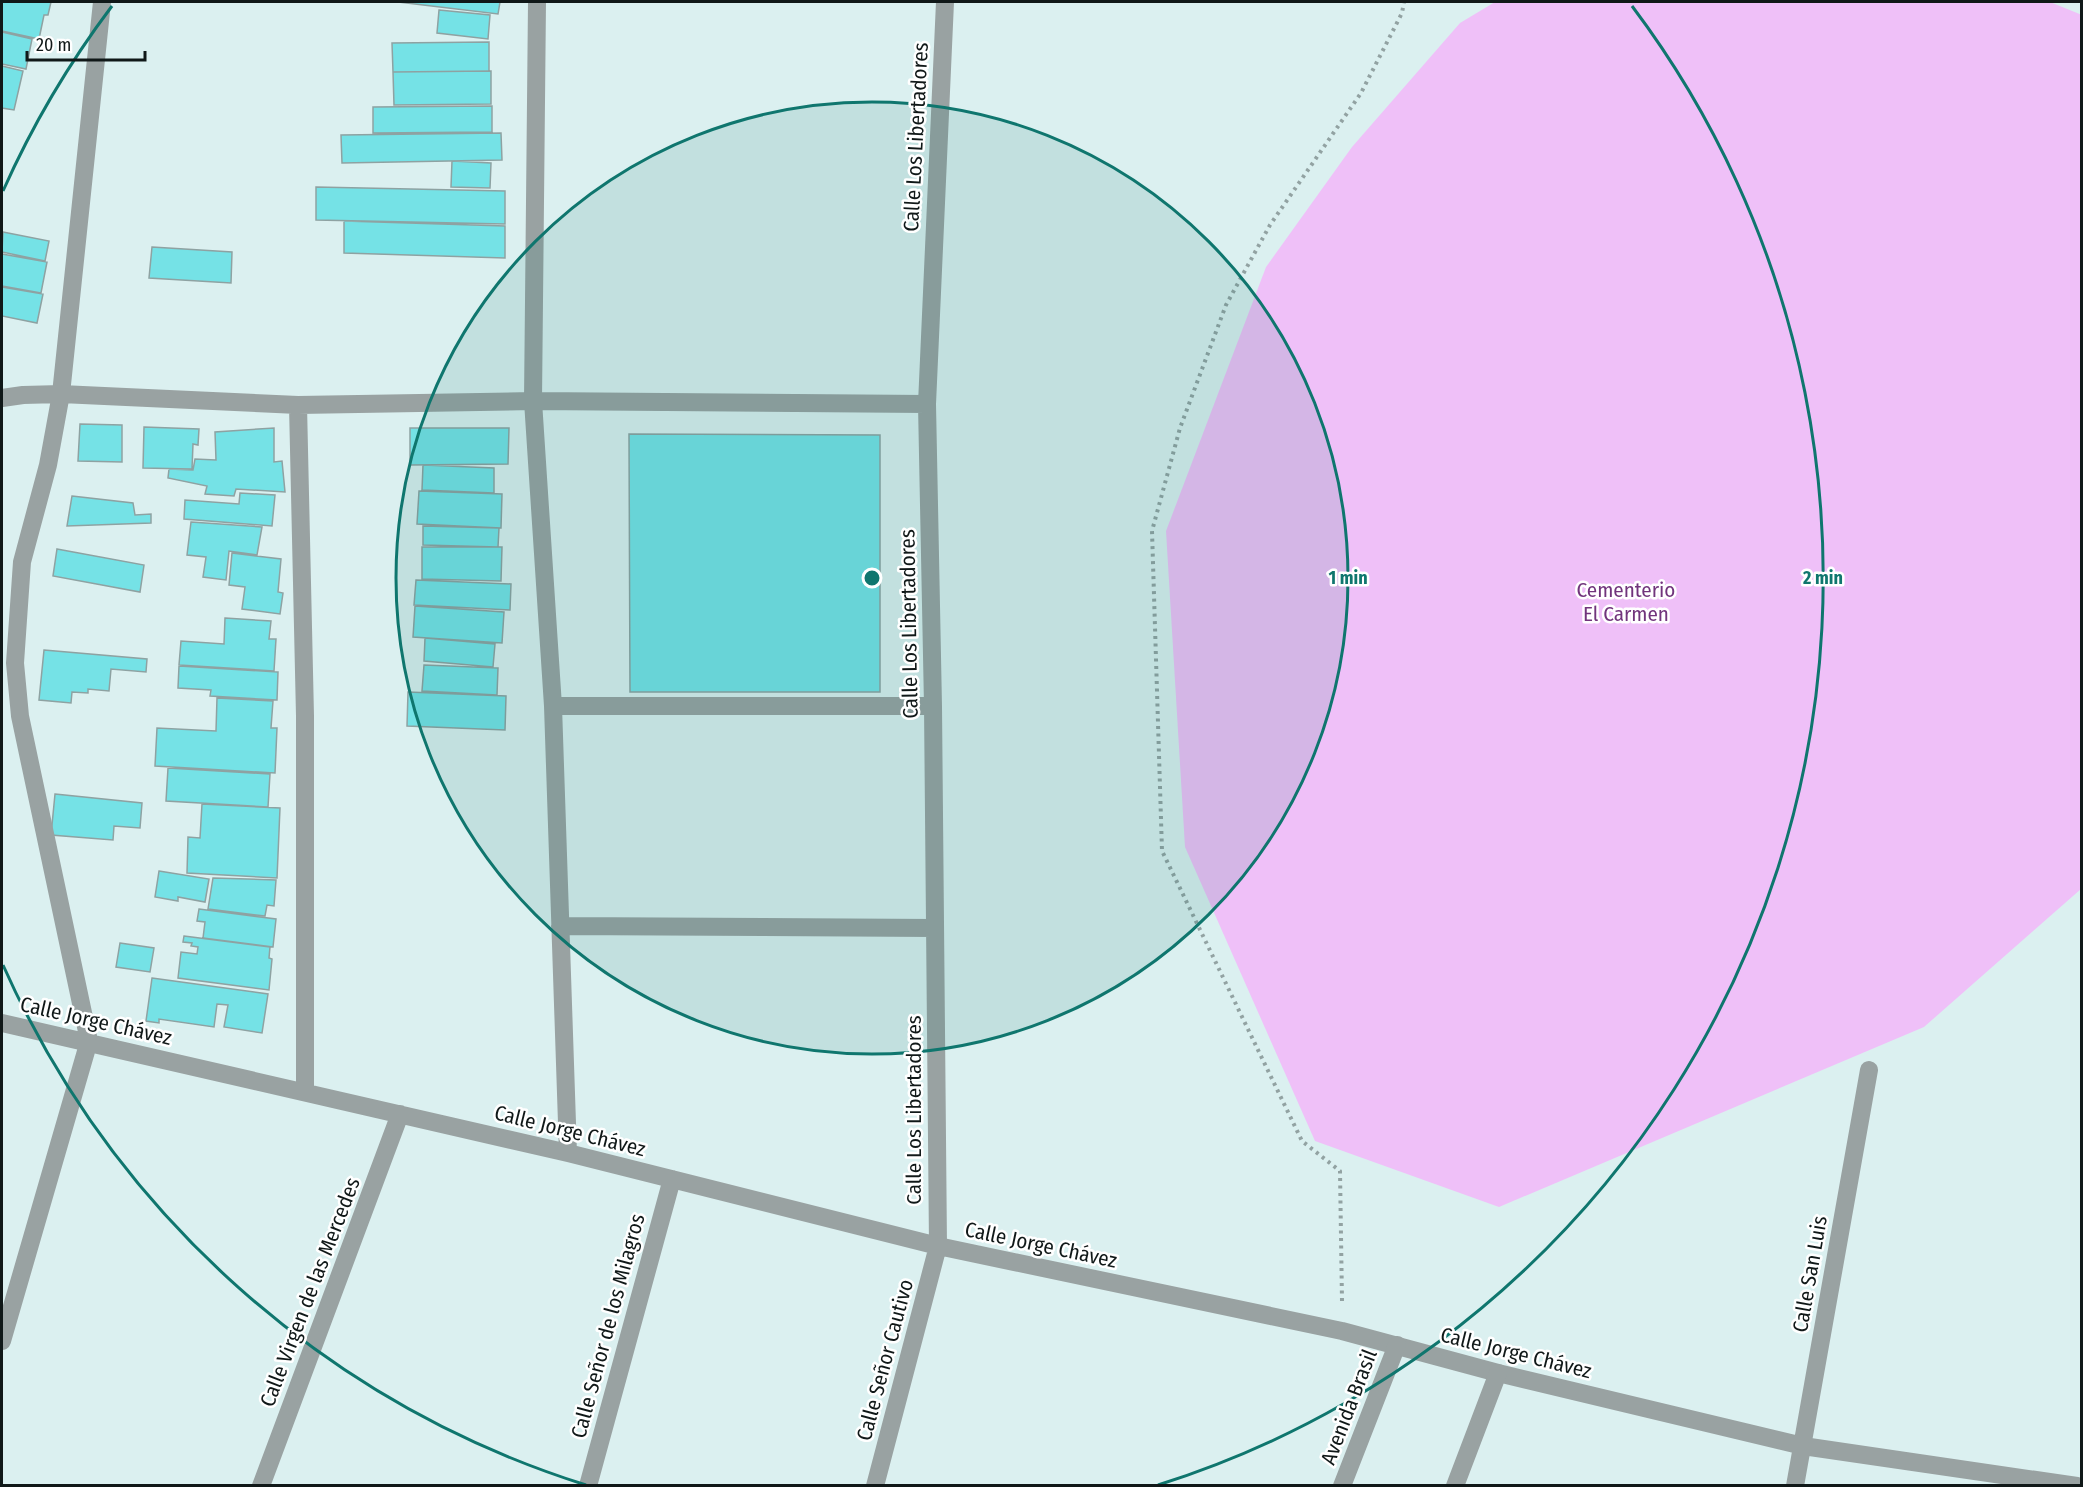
<svg xmlns="http://www.w3.org/2000/svg" width="2083" height="1487" viewBox="0 0 2083 1487" font-family="'Fira Sans Condensed',sans-serif">
  <rect width="100%" height="100%" fill="#dbf0f0"/>
  <path fill="#efc0f8" d="M1495,2H2050L2082,15L2081,889L1924,1027L1499,1207L1315,1141L1185,847L1166,531L1266,267L1352,147L1460,23Z"/>
  <path fill="#75e2e6" stroke="#8ea2a2" stroke-width="1.5" d="M2,2H51L48,15H44L39,39L2,31Z
    M398,2H500L498,14Z
    M439,10L490,15L488,39L437,33Z
    M2,32L32,39L26,69L2,64Z
    M489,42V71L393,72L392,43Z
    M2,66L23,71L14,110L2,108Z
    M491,71V104L394,105L393,72Z
    M492,106V132L373,133V107Z
    M501,133L502,160L342,163L341,135Z
    M452,161L491,163L490,188L451,187Z
    M316,187L505,191V224L316,220Z
    M344,221L505,226V258L344,253Z
    M3,232L49,241L45,261L2,252Z
    M152,247L232,252L231,283L149,278Z
    M2,254L47,262L41,293L2,286Z
    M2,287L43,294L37,323L2,316Z
    M80,424L122,425V462L78,461Z
    M144,427L199,429L198,445L193,444L192,469L143,468Z
    M274,428V462L282,461L285,492L236,489L234,496L205,494L207,486L168,478L169,469L193,470L195,459L216,460L215,432Z
    M410,428H509L508,464L410,465Z
    M629,434L880,435V692H630Z
    M423,465L494,468V493L422,490Z
    M419,491L502,494L501,528L417,524Z
    M240,493L275,495L272,526L184,519L185,500L239,504Z
    M72,496L133,503L135,515L151,514V523L67,526Z
    M191,522L262,527L257,555L229,551L226,580L203,577L206,557L187,555Z
    M423,526L499,528L498,547L423,545Z
    M422,547H502L501,581L422,579Z
    M57,549L144,565L140,592L53,576Z
    M232,553L281,559L278,592L283,593L280,614L242,609L245,587L229,585Z
    M416,580L511,584L510,610L414,605Z
    M415,606L504,612L502,643L413,637Z
    M225,618L271,621L269,639H276L274,671L179,665L181,641L224,644Z
    M425,638L495,644L493,667L424,661Z
    M44,650L147,659L146,672L111,669L109,691L88,689V693L72,692L71,703L39,700Z
    M424,665L498,668L497,695L422,691Z
    M179,666L278,672L277,700L210,696L211,690L178,688Z
    M408,692L506,696L505,730L407,726Z
    M217,698L273,701L271,728H277L275,773L155,766L157,728L216,731Z
    M168,768L270,774L268,807L166,801Z
    M55,794L142,803L140,828L114,826L113,840L51,835Z
    M202,804L280,808L277,878L187,873L188,837L200,838Z
    M159,871L209,879L205,902L178,897V901L155,897Z
    M213,878L276,880L274,906L267,905L265,916L208,909Z
    M199,909L276,919L273,947L203,938L205,922L197,921Z
    M184,936L270,947L269,958L272,959L269,990L178,978L181,952L197,954L198,947L191,946L192,943L183,942Z
    M120,943L154,948L150,972L116,967Z
    M152,978L268,994L262,1033L224,1027L228,1005L217,1004L214,1027L159,1019V1023L146,1021Z"/>
  <g fill="none" stroke-linecap="round" stroke-linejoin="round">
    <path stroke="#92a2a2" stroke-width="4" stroke-dasharray="3 4.5" stroke-linecap="butt" d="M1342,1301L1340,1171L1302,1141L1162,851L1152,531L1180,428L1226,305L1270,225L1361,93L1402,13L1404,2"/>
    <path stroke="#99a2a2" stroke-width="18" d="M537,2L533,401L553,706L568,1153
      M2,398L23,395L61,394L298,405L533,401L927,404
      M298,405L305,716V1092
      M553,706H933
      M560,926L935,928
      M2,1023L568,1153L938,1246L1342,1331L1498,1373L1803,1446L2077,1486
      M2,1341L89,1041L20,716L15,663L22,562L48,465L61,394L102,2
      M261,1486L400,1114
      M588,1486L672,1179
      M875,1486L938,1246L933,706L927,404L945,2
      M1795,1486L1869,1070"/>
    <path stroke="#99a2a2" stroke-width="18" d="M1342,1486L1397,1345
      M1455,1486L1498,1373"/>
  </g>
  <circle cx="872" cy="578" r="476" fill="#0f766e" fill-opacity=".12"/>
  <g fill="none" stroke="#0f766e" stroke-width="3">
    <circle cx="872" cy="578" r="476"/>
    <path d="M586 1485A951 951 0 0 1 3 965M3 191A951 951 0 0 1 112 6M1632 6A951 951 0 0 1 1158 1485"/>
  </g>
  <g text-anchor="middle" stroke-width="5" stroke-linejoin="round" paint-order="stroke">
    <g font-size="21" fill="#101818" stroke="#fff">
      <text transform="translate(916 137) rotate(-87)" y="7">Calle Los Libertadores</text>
      <text transform="translate(909 624) rotate(-91)" y="7">Calle Los Libertadores</text>
      <text transform="translate(96 1021) rotate(13)" y="7">Calle Jorge Chávez</text>
      <text transform="translate(914 1110) rotate(-90)" y="7">Calle Los Libertadores</text>
      <text transform="translate(570 1131) rotate(14)" y="7">Calle Jorge Chávez</text>
      <text transform="translate(1041 1245) rotate(12)" y="7">Calle Jorge Chávez</text>
      <text transform="translate(1810 1274) rotate(-80)" y="7">Calle San Luis</text>
      <text transform="translate(310 1292) rotate(-69)" y="7">Calle Virgen de las Mercedes</text>
      <text transform="translate(608 1326) rotate(-75)" y="7">Calle Señor de los Milagros</text>
      <text transform="translate(1516 1353) rotate(14)" y="7">Calle Jorge Chávez</text>
      <text transform="translate(885 1360) rotate(-75)" y="7">Calle Señor Cautivo</text>
      <text transform="translate(1349 1407) rotate(-69)" y="7">Avenida Brasil</text>
    </g>
    <g font-size="21" fill="#71347c" stroke="#fff">
      <text x="1626" y="597">Cementerio<tspan x="1626" dy="24">El Carmen</tspan></text>
    </g>
  </g>
  <circle cx="872" cy="578" r="9" fill="#0f766e" stroke="#fff" stroke-width="3"/>
  <g font-size="18" text-anchor="middle" font-weight="bold" fill="#0f766e" stroke="#fff" stroke-width="5" stroke-linejoin="round" paint-order="stroke">
    <text x="1348" y="584">1 min</text>
    <text x="1823" y="584">2 min</text>
  </g>
  <rect width="2083" height="1487" fill="none" stroke="#101818" stroke-width="6"/>
  <path d="M27 51v9h118v-9" fill="none" stroke="#101818" stroke-width="3"/>
  <text x="36" y="51" font-size="18" fill="#101818" stroke="#ffffff" stroke-width="4.5" paint-order="stroke">20 m</text>
</svg>
